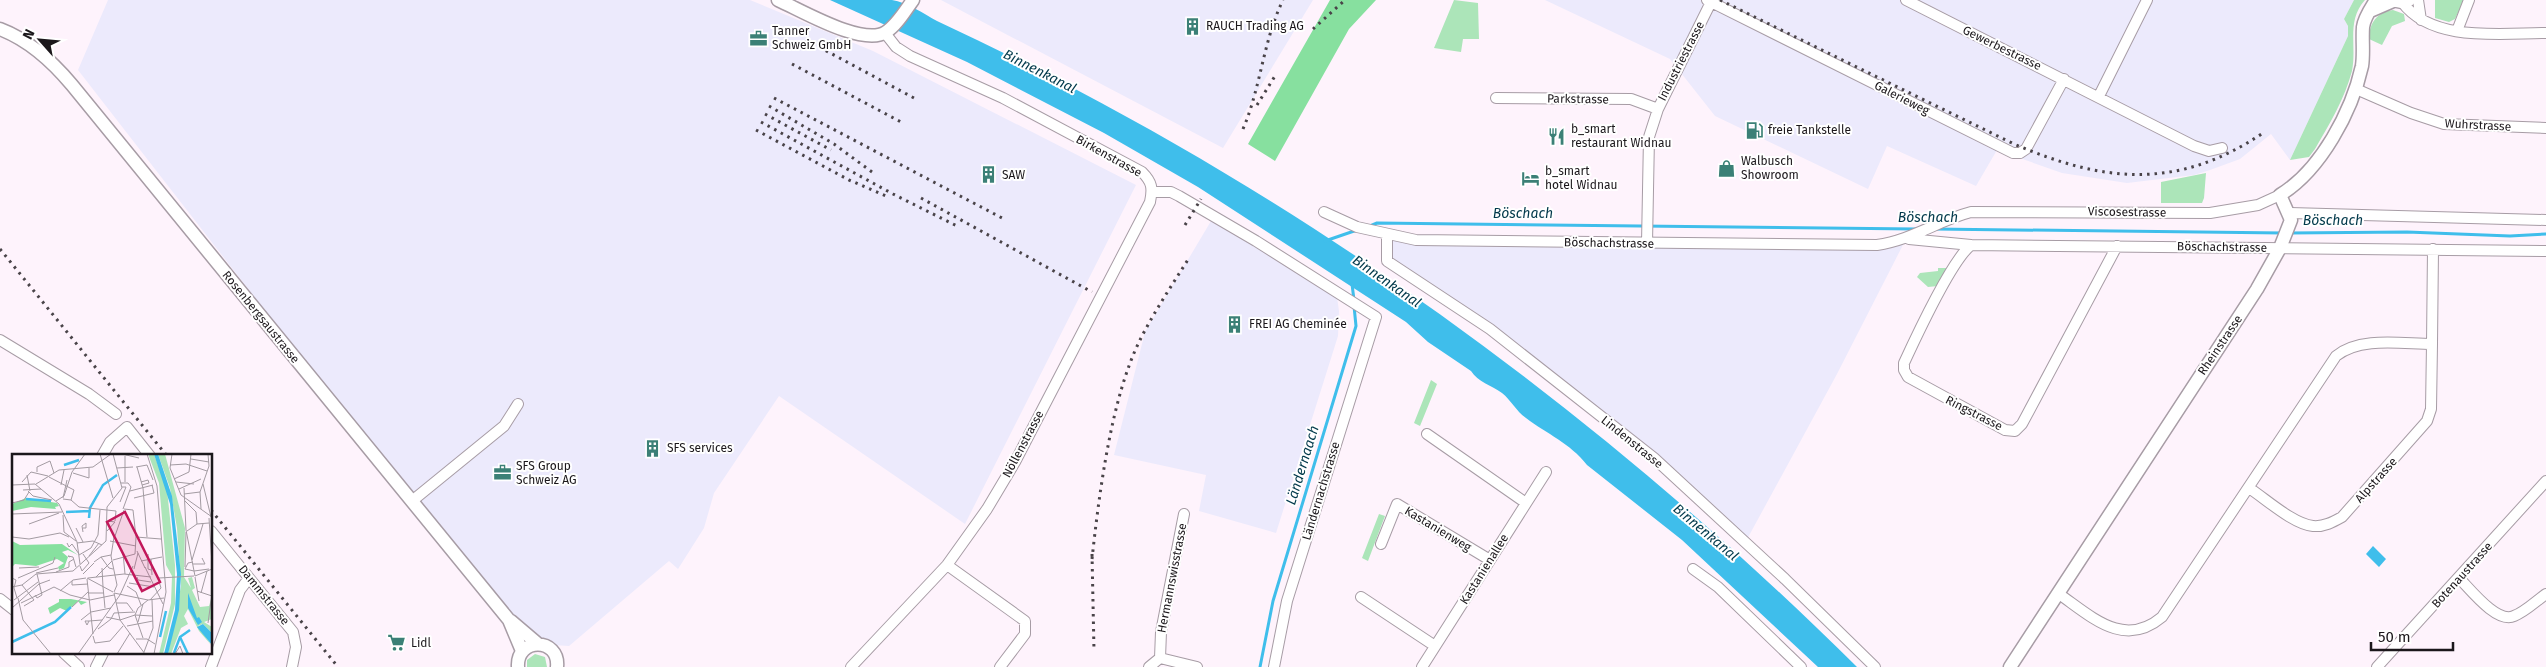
<svg xmlns="http://www.w3.org/2000/svg" width="2546" height="667" viewBox="0 0 2546 667" font-family="'Fira Sans',sans-serif">
  <rect width="100%" height="100%" fill="#fef3fc"/>
  <path fill="#eceafc" d="M108,0H750L873,51L1136,185L965,524L779,396L714,493L704,528L678,569L669,561L569,646L538,644L416,505L78,70Z
    M941,0H1313L1223,148Z
    M1545,0H2354L2344,19L2348,26V36L2290,160L2271,134L2240,159L2210,170L2194,175L2127,183L2062,173L1997,150L1976,186L1887,146L1868,189L1715,116L1670,59Z
    M1214,216L1336,290L1339,311L1338,336L1276,533L1199,511L1206,475L1114,455L1145,332Z
    M1387,235L1877,245L1906,239L1837,374L1745,543L1711,509L1490,329L1387,261Z"/>
  <path fill="#ace5b9" d="M1454,0L1478,3L1479,39H1463L1461,52L1434,48Z
    M2354,0H2365C2346,21 2357,46 2352,71C2345,98 2329,125 2315,149L2309,157L2290,160L2348,36V26L2344,19Z
    M2435,0H2464L2455,19L2449,22L2435,18Z
    M2393,10L2404,14L2405,21L2392,26L2382,45L2369,39C2369,23 2377,12 2393,10Z
    M2206,173L2204,198L2202,203H2161V182Z
    M1938,268H1949L1938,286L1928,287L1917,277L1920,273L1938,271Z
    M1431,380L1437,384L1420,426L1414,423Z
    M1379,514L1385,516L1368,561L1362,558Z
    M535,654L545,657L547,667H527V660Z"/>
  <path fill="#87e09f" d="M1330,0H1376L1349,29L1275,161L1248,144Z"/>
  <path fill="#3fbeeb" d="M830,0C850,0 872,0 892,0C907,2 924,14 937,21C984,43 1031,66 1077,90C1364,241 1627,439 1857,667H1818L1682,540L1587,465C1570,443 1547,434 1526,418C1516,411 1511,400 1502,393C1491,385 1478,382 1471,371L1428,342L1406,322L1198,187L1104,133L967,62Z
    M2373,546L2386,559L2379,567L2366,554Z"/>
  <g fill="none" stroke-linecap="round" stroke-linejoin="round">
    <path stroke="#3fbeeb" stroke-width="3" d="M1370,226L1377,223L1916,229
      M1934,229L2283,233
      M2289,233L2407,232L2510,236L2546,234
      M1325,241L1357,230
      M1352,284L1354,300
      M1260,667L1273,601L1356,326L1354,306"/>
    <defs>
      <path id="minor" d="M1707,0L2013,153H2020L2026,149L2064,79
        M1906,0L2194,146L2209,151L2222,148
        M2418,0L2421,20
        M2402,2C2432,43 2501,33 2546,33
        M2457,31L2469,0
        M2356,89L2411,113L2444,124L2546,128
        M2099,96L2147,0
        M1496,98L1631,99L1658,109
        M1152,192H1171L1179,196L1256,241L1376,317L1287,601L1274,667
        M1324,212L1357,227L1416,240L1877,245C1912,240 1937,221 1971,212L2210,213L2258,205L2280,195
        M2290,213L2546,220
        M1387,235V261L1490,329L1654,458L1785,579L1875,667
        M1909,239L1971,245L2546,251
        M1647,243L1649,137L1658,109L1712,0
        M1971,245C1952,260 1916,337 1904,363V370L1908,377L2005,430L2015,431L2022,424L2117,246
        M0,340L89,394L116,414
        M1427,434L1526,503
        M102,456L110,442L127,427L150,456
        M2249,488C2266,499 2293,524 2313,526C2324,527 2333,522 2342,517L2427,421L2431,409L2432,344
        M412,501L504,426L518,404
        M211,531L293,632L296,647L292,667
        M1381,544L1397,504L1490,560
        M947,565L1025,621V634L1000,667
        M1693,569L1718,587L1801,667
        M2459,578C2470,589 2497,624 2514,616C2525,612 2536,601 2546,594
        M2059,594C2092,617 2124,649 2162,617L2336,356C2360,336 2403,344 2432,344L2433,249
        M1361,597L1435,646
        M0,599L14,610
        M64,653L79,667
        M1160,658L1197,667
        M96,667L103,653
        M211,667L240,590L249,578
        M851,667L947,565L987,509L1015,462L1150,202C1153,188 1152,182 1142,172L1003,98L910,56L896,47L885,33
        M1149,667L1160,658L1161,632L1184,514
        M1422,667L1546,472
        M2377,667L2546,481"/>
      <path id="tertiary" d="M778,0C801,10 863,47 886,32C897,25 905,11 913,0
        M2392,0L2402,2L2409,0
        M2370,11L2393,1
        M0,29C29,40 52,61 72,85L509,620L522,651
        M511,621L538,644
        M518,667C516,637 560,637 557,667
        M2010,667L2257,289L2280,248L2291,220L2280,195C2321,170 2352,111 2362,66C2364,53 2362,40 2363,27C2364,18 2371,8 2376,0"/>
    </defs>
    <use href="#minor" stroke="#a79ca5" stroke-width="12"/>
    <use href="#tertiary" stroke="#a79ca5" stroke-width="15"/>
    <use href="#minor" stroke="#fff" stroke-width="10"/>
    <use href="#tertiary" stroke="#fff" stroke-width="12"/>
    <path stroke="#494348" stroke-width="3" stroke-dasharray="2.5 5" stroke-linecap="butt" d="M1720,0L2014,144C2105,183 2178,190 2263,133
      M1313,29L1345,0
      M806,40L914,98
      M792,64L901,122
      M774,98L1002,218
      M1257,105L1275,76
      M769,106L834,144L872,172
      M765,114L831,150
      M761,122L893,194L959,227
      M1243,129C1261,87 1263,41 1283,0
      M756,130L849,180L886,196
      M921,198L1092,292
      M1185,225L1201,199
      M0,249L167,456
      M211,510L338,667
      M1092,554L1094,651
      M1092,559C1099,495 1111,398 1140,340C1154,312 1172,285 1189,258"/>
  </g>
  <defs>
    <symbol id="building-bare" viewBox="-9 -9 18 18"><path d="M-4-6H4V6H1V3H-1V6H-4ZM-2.5-4.3h1.7v1.8h-1.7ZM.8-4.3h1.7v1.8H.8ZM-2.5-1h1.7V.8h-1.7ZM.8-1h1.7V.8H.8Z" fill="#3b8076" stroke="#fff" stroke-width="2.5" paint-order="stroke"/></symbol>
    <symbol id="office-bare" viewBox="-9 -9 18 18"><path d="M-6-3h4V-5.5h4V-3h4V5H-6ZM-1-4.5V-3h2v-1.5ZM-6 0V1H6V0Z" fill="#3b8076" stroke="#fff" stroke-width="2.5" paint-order="stroke"/></symbol>
    <symbol id="fuel-bare" viewBox="-9 -9 18 18"><path d="M-5.5-6h7V0h2V4h1.3V-2.5L3-4.5l.8-.8L6-3V5H2.5V1h-1V6h-7ZM-4.2-4.7v3.2H.2V-4.7Z" fill="#3b8076" stroke="#fff" stroke-width="2.5" paint-order="stroke"/></symbol>
    <symbol id="restaurant-bare" viewBox="-9 -9 18 18"><path d="M-5-6h1v4h1v-4h1v4h1v-4h1v5L-1.5 .5V6h-2V.5L-5-1ZM5-6V6H3V1.5H1.5Q1.5-4 5-6Z" fill="#3b8076" stroke="#fff" stroke-width="2.5" paint-order="stroke"/></symbol>
    <symbol id="shop-bare" viewBox="-9 -9 18 18"><path d="M-5-2.5h2.3a2.7 3.5 0 0 1 5.4 0H5L5.5 6h-11ZM-1.5-2.5h3a1.5 2.3 0 0 0-3 0Z" fill="#3b8076" stroke="#fff" stroke-width="2.5" paint-order="stroke"/></symbol>
    <symbol id="hotel-bare" viewBox="-9 -9 18 18"><path d="M-6-4.5h1.5V1H6V5H4.5V3h-9V5H-6ZM-4 0a1.8 1.8 0 1 1 3.6 0ZM.5 0V-2.5h3Q6-2.5 6 0Z" fill="#3b8076" stroke="#fff" stroke-width="2.5" paint-order="stroke"/></symbol>
    <symbol id="supermarket-bare" viewBox="-9 -9 18 18"><path d="M-6-5.5h2.5l.6 2H6L4.5 2H-2.5L-4.4-4H-6ZM-1.5 3.2a1.3 1.3 0 1 0 .1 0ZM3 3.2a1.3 1.3 0 1 0 .1 0Z" fill="#3b8076" stroke="#fff" stroke-width="2.5" paint-order="stroke"/></symbol>
  </defs>
  <g fill-rule="evenodd">
    <use href="#building-bare" x="1180" y="14" width="25" height="25"/>
    <use href="#office-bare" x="746" y="26" width="25" height="25"/>
    <use href="#fuel-bare" x="1742" y="118" width="25" height="25"/>
    <use href="#restaurant-bare" x="1544" y="124" width="25" height="25"/>
    <use href="#shop-bare" x="1714" y="156" width="25" height="25"/>
    <use href="#building-bare" x="976" y="162" width="25" height="25"/>
    <use href="#hotel-bare" x="1518" y="166" width="25" height="25"/>
    <use href="#building-bare" x="1222" y="312" width="25" height="25"/>
    <use href="#building-bare" x="640" y="436" width="25" height="25"/>
    <use href="#office-bare" x="490" y="460" width="25" height="25"/>
    <use href="#supermarket-bare" x="384" y="630" width="25" height="25"/>
  </g>
  <g text-anchor="middle" stroke-width="4" stroke-linejoin="round" paint-order="stroke">
    <g font-size="12" fill="#1b171b" stroke="#fff" text-anchor="start">
      <text x="1206" y="30">RAUCH Trading AG</text>
      <text x="772" y="35">Tanner<tspan x="772" dy="14">Schweiz GmbH</tspan></text>
      <text x="1571" y="133">b_smart<tspan x="1571" dy="14">restaurant Widnau</tspan></text>
      <text x="1768" y="134">freie Tankstelle</text>
      <text x="1741" y="165">Walbusch<tspan x="1741" dy="14">Showroom</tspan></text>
      <text x="1545" y="175">b_smart<tspan x="1545" dy="14">hotel Widnau</tspan></text>
      <text x="1002" y="179">SAW</text>
      <text x="1249" y="328">FREI AG Cheminée</text>
      <text x="667" y="452">SFS services</text>
      <text x="516" y="470">SFS Group<tspan x="516" dy="14">Schweiz AG</tspan></text>
      <text x="411" y="647">Lidl</text>
    </g>
    <g font-size="12" fill="#1b171b" stroke="#fff">
      <text transform="translate(2002 48) rotate(26)" y="4">Gewerbestrasse</text>
      <text transform="translate(1681 61) rotate(-63)" y="4">Industriestrasse</text>
      <text transform="translate(1902 98) rotate(27)" y="4">Galerieweg</text>
      <text transform="translate(1578 99) rotate(1)" y="4">Parkstrasse</text>
      <text transform="translate(2478 125) rotate(3)" y="4">Wuhrstrasse</text>
      <text transform="translate(1109 156) rotate(29)" y="4">Birkenstrasse</text>
      <text transform="translate(2127 212) rotate(1)" y="4">Viscosestrasse</text>
      <text transform="translate(1609 243) rotate(1)" y="4">Böschachstrasse</text>
      <text transform="translate(2222 247) rotate(1)" y="4">Böschachstrasse</text>
      <text transform="translate(261 317) rotate(51)" y="4">Rosenbergsaustrasse</text>
      <text transform="translate(2220 345) rotate(-56)" y="4">Rheinstrasse</text>
      <text transform="translate(1974 413) rotate(27)" y="4">Ringstrasse</text>
      <text transform="translate(1632 442) rotate(39)" y="4">Lindenstrasse</text>
      <text transform="translate(1023 444) rotate(-62)" y="4">Nöllenstrasse</text>
      <text transform="translate(2376 480) rotate(-48)" y="4">Alpstrasse</text>
      <text transform="translate(1321 491) rotate(-73)" y="4">Ländernachstrasse</text>
      <text transform="translate(1438 529) rotate(31)" y="4">Kastanienweg</text>
      <text transform="translate(1484 569) rotate(-58)" y="4">Kastanienallee</text>
      <text transform="translate(2462 575) rotate(-48)" y="4">Botenaustrasse</text>
      <text transform="translate(1172 578) rotate(-79)" y="4">Hermannswisstrasse</text>
      <text transform="translate(264 595) rotate(51)" y="4">Dammstrasse</text>
    </g>
    <g font-size="14" font-style="italic" fill="#00384a" stroke="#fff">
      <text transform="translate(1040 71) rotate(27)" y="5">Binnenkanal</text>
      <text x="1523" y="218">Böschach</text>
      <text x="1928" y="222">Böschach</text>
      <text x="2333" y="225">Böschach</text>
      <text transform="translate(1387 281) rotate(35)" y="5">Binnenkanal</text>
      <text transform="translate(1302 465) rotate(-73)" y="5">Ländernaach</text>
      <text transform="translate(1706 532) rotate(40)" y="5">Binnenkanal</text>
    </g>
  </g>
  <g transform="translate(12 454)">
    <rect width="200" height="200" fill="#fef3fc"/>
    <path d="M136,0H142L155,36L163,111V150L151,200H147L159,149L160,122L154,111L147,29ZM146,0H153L173,74L172,123L179,134L176,124L180,123L183,134L180,136L188,153L197,152L200,142V165L192,168L200,173V179L191,170L186,172L200,192L187,177L176,155L172,162L176,170L169,174L159,200H156L169,132L165,74L158,34Z" fill="#ace5b9"/>
    <path d="M14,44L45,49L47,52L43,53L44,55L19,53L0,57V50ZM0,87L8,91L50,90L66,101L56,96L50,98L56,103L52,114L47,116L46,113L52,109L45,105L24,112L3,110L0,113ZM47,145H59L75,148L69,151L66,147L55,157L48,154L38,160L36,154L47,148Z" fill="#87e09f"/>
    <path d="M142,0H146L160,42L169,120L167,156L156,200H152L163,156L165,120L158,50ZM176,139L185,164L187,163L190,168L186,171L176,154ZM191,170L200,179V191L185,173Z" fill="#3fbeeb"/>
    <path fill="none" stroke="#3fbeeb" stroke-width="2.5" d="M52,11L67,6M14,45L39,47M54,58L78,57M77,64L78,54L91,31L105,21M148,183L154,157M168,183L176,200M0,188L43,168L59,153M162,199L168,183L178,176"/>
    <path fill="none" stroke="#a39ba2" stroke-width="1" d="M88,0L101,44M110,0L127,4M135,0L145,32L154,138L142,200M160,0L158,14L169,41L200,63M179,5L197,8M158,11L174,10L195,17M124,13L135,11L141,26M125,13L131,34L135,83M105,14L121,13M25,18V13L38,7L42,19M177,18L179,0M61,19L77,24V14M15,21L18,37M37,23L62,36L59,46M162,25L177,18M10,28L19,18L36,22M113,28V2M129,28L136,26L137,29L130,31M164,28L182,30M109,29H116L119,33L111,55M24,30L47,16L81,13L99,0M191,30L199,63M0,31L23,30L47,50L65,88L68,110M49,31L52,16M172,34L174,76L183,122M167,35L189,25M11,36L29,35M16,37L21,42L40,46M118,37L141,31M172,40L188,38M51,44L55,26M122,44L142,39L140,31M51,45L59,46L67,53L104,57L103,67M44,47L52,42L60,18L73,0M173,47L184,58L185,70M108,48L114,33H110M0,49L12,46L17,38M112,55L121,56L124,83L149,85M189,55L188,38L197,12L196,0M0,60L50,58M51,61L52,78L64,87M197,64L200,110M17,70L47,59M64,74L71,88M71,74H74V69L70,72L71,78M95,77L103,68L96,67M175,77L185,70L197,69M103,82L112,56M0,83L17,85L48,79L57,83M98,87L124,92M55,89L57,93L60,90L67,100M65,89L81,87L90,91M125,97L133,114M111,99L113,120M136,100V115L139,116M67,101L79,94L86,81L88,56M77,102L87,89M58,103L56,102L61,103L64,113M89,103L97,114L101,115M139,105L140,121M101,106L123,100L124,83M180,106L191,70M129,107L150,103M82,108L89,103L99,101M181,108L176,109L173,115L182,117M181,110H193L190,104M68,112L70,117L77,109L71,100M133,113L151,150M173,113L174,78M7,114L27,113M90,114L91,133M122,115L126,99M182,117L197,115M44,118L57,113V108L62,105M24,119L46,114M71,120L82,109M183,122L200,115M84,123L100,107M125,123L126,126L139,128M183,123L187,147M0,124L4,126L2,134L5,144M6,124L41,109L43,103M75,124L101,138M76,124L112,120L139,123M147,124L182,122M75,125L81,180M60,127V131L76,130M117,129L142,133M10,131L22,146L12,152M115,132L124,138L129,151M0,133L10,131L24,120L61,117L94,87L95,53L110,34L101,0M91,133L93,154M48,137L61,126L74,124M185,137L200,142M102,138L105,131L99,102L102,83M76,139H92M102,139L136,146L152,144M102,139L108,166L133,200M189,139L195,117M23,141L25,144L30,141L25,120M6,144L11,166L39,200M2,146L26,128M138,146L149,134L146,124M9,149L42,133L58,141L78,146L102,141M104,149H115L121,157M60,153L76,138M0,154L27,130L38,126M94,163L108,166L123,161L126,154L136,146M99,165L102,159L123,158M69,166L79,158L99,154M77,167H73L75,171L77,167L90,166M126,168L131,150M196,169L200,140M115,172L141,167M86,175L99,165M81,182L83,189L98,187L111,172M131,184L123,161L140,162M124,185H135L143,190M132,198L141,174L140,146M66,200L108,141L121,112M105,200L118,179M163,200L168,192L171,200"/>
    <path fill="#c2185b" fill-opacity="0.15" stroke="#c2185b" stroke-width="2.5" d="M113,58L148,128L130,137L95,68Z"/>
    <rect width="200" height="200" fill="none" stroke="#1b171b" stroke-width="2.5"/>
  </g>
  <g transform="translate(40 40) rotate(297)" stroke="#ffffff" stroke-width="4" paint-order="stroke">
  <path d="M0-4L9 19L0 12L-9 19Z" fill="#1b171b"/>
  <text y="-8" font-size="14" font-weight="bold" text-anchor="middle" fill="#1b171b">N</text>
  </g>
  <path d="M2371 642v8h82v-8" fill="none" stroke="#1b171b" stroke-width="2.5"/>
  <text x="2378" y="642" font-size="15" fill="#1b171b" stroke="#ffffff" stroke-width="4" paint-order="stroke">50 m</text>
</svg>
